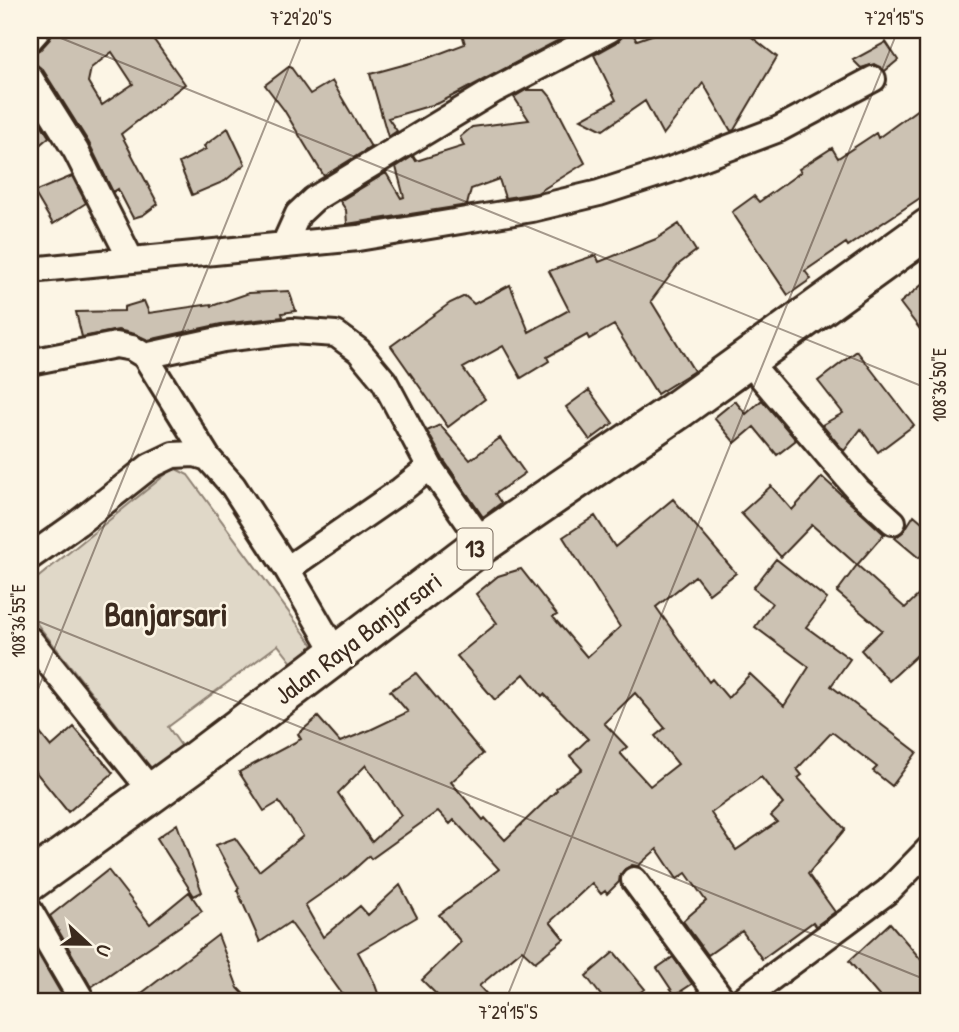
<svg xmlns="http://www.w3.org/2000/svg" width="959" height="1032" viewBox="0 0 959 1032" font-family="'Patrick Hand',sans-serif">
  <rect width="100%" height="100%" fill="#fcf5e5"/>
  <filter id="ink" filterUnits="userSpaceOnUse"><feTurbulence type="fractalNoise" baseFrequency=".0143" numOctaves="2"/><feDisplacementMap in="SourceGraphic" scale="14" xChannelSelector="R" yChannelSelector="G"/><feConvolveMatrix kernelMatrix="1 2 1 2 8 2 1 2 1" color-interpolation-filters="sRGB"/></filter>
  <g filter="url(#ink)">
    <path fill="#e0d8c8" stroke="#8e8173" stroke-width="2" d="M176,469L188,475L315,648L293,664L278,645L168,727L182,747L153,770L30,615V584L170,471Z"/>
    <path fill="#ccc2b3" stroke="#3b2a1e" stroke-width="2" fill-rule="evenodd" d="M53,30H147L185,84L121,134L158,204L143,215L133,218L118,189L113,192L89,143L43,70L37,65L30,63V53L41,49L50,39ZM112,52L133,84L102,105L88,82L91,68Z
      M461,30H578L439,103L388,118L397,131L388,137L370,74L425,59L465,44Z
      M624,30H629L637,40L666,30H743L777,57L734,130L731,131L703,83L663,135L645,101L603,130L581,119L616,100L594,55L616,43L622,37Z
      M886,42L898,60L885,71L874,64L861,68L853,60Z
      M290,66L310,94L332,81L371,147L324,176L284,110L265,85Z
      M526,90H545L551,97L585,163L537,193L505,198L499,179L471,189L467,205L347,224L346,210L340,201L386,173L401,198L404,197L396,167L413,156L416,161L464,146L460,137L472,127L529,120L514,97Z
      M929,101V192L848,246L846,243L805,271L811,279L788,295L732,212L754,196L759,202L801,172L799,169L832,148L838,158L876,133L878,138Z
      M30,106L49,137L30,153Z
      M228,128L245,164L225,181L192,195L179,163L206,149L204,146Z
      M72,176L86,203L53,224L34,192Z
      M679,224L696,251L679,264L651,301L694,371L657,394L614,325L589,339L587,335L547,357L549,361L521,378L503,346L463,368L485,399L448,427L391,346L450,303L465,296L474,304L510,285L529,332L569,310L549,271L596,255L599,262L656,239Z
      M929,279V341L900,303Z
      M289,291L296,311L282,313L283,317L221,324L148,340L135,334L118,330L82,337L76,312L124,311V307L144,301L149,313L211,304L212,306L249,293Z
      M857,351L914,425L878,452L861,429L844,451L822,425L843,413L818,381Z
      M589,390L613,423L590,440L566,407Z
      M762,400L796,440L777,455L754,427L735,443L714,418L735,401L746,414Z
      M440,425L470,460L500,438L525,473L495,494L501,503L483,517L443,459L427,431Z
      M822,477L884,534L857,565L812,525L781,557L741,513L771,486L792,510Z
      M673,499L736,573L709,594L695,576L656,607L709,682L712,679L728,698L750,674L784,706L809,667L755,627L772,603L753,588L776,559L827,599L806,627L850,659L831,686L917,752L892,786L873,771L877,767L832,732L797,769L802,775L798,778L845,829L808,874L835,912L816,926L813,922L762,959L742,931L708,955L683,921L706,901L686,873L677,879L657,849L638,866L632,865L625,869L620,875L619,882L607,894L605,891L601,894L592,883L550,922L564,939L535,962L522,950L479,986L494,1002H444L422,980L461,942L439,915L499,869L454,820L450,824L438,811L371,859L369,856L348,875L305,905L323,937L360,906L368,915L400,885L417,917L358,952L374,982L381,1002H348L290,922L260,942L237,890L239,888L216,845L235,838L259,871L303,836L279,802L264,811L239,772L301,739L298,734L318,717L340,742L370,730L408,712L390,691L416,673L483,754L451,782L483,820L485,818L505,840L557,790L556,788L582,769L570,756L588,739L544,694L542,696L524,674L495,700L457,656L497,623L476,594L498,576L521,569L557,615L553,617L587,657L620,627L563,537L595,516L615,547ZM635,693L665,728L655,736L678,764L650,786L620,753L627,747L604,723ZM366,765L401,815L372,842L338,793ZM761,777L783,804L771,816L777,822L736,850L711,813Z
      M914,515L929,528V545L919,558L895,538L904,531Z
      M857,565L905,608L929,585V644L889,681L861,650L882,630L837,592Z
      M30,721L51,747L74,727L113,773L68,812L30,765Z
      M177,824L202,892L194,896L157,838Z
      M108,870L150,924L189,892L202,911L91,987L50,916Z
      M890,923L929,969V1002H884L849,961Z
      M218,935L238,988L251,1002H130Z
      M30,940L66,1002H30Z
      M614,952L645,989L626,1002H606L586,976Z
      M673,957L692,984L675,995L657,968Z"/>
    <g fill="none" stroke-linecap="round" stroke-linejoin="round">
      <defs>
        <path id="minor" d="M30,39L38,30
          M30,78L76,151L131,260
          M284,245L298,214L314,199L493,91L609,30
          M30,270L358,238L532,209L599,193L670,170L779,129L873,79
          M145,356L223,339L292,331L336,334L359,351L384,381L430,467
          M747,360L858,490L893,522
          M30,362L116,345L132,348L145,356L208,458
          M30,557L78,523L150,466L173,455L195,454L208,458L233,486L287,569L337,655
          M287,569L401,490L430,467L483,543
          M30,640L153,793
          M634,880L724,1002
          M30,911L83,1002
          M739,1002L888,891L929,849"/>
        <path id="trunk" d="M30,881L193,763L483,543L680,408L929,228"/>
      </defs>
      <use href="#minor" stroke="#3b2a1e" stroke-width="30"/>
      <use href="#trunk" stroke="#3b2a1e" stroke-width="44"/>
      <use href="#minor" stroke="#fcf5e5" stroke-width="24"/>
      <use href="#trunk" stroke="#fcf5e5" stroke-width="38"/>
    </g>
  </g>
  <path fill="none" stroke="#3b2a1e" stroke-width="2" stroke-opacity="0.45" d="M41,30L929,389M30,618L929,981M30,709L304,30M505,1002L898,30"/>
  <g text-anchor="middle" stroke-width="5" stroke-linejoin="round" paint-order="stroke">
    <rect fill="#fcf5e5" stroke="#75675a" stroke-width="2" x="457.5" y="528.5" width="35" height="41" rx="5"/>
    <g font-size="24" font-weight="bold" fill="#3b2a1e">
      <text x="475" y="557">13</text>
    </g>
    <g font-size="26" fill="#3b2a1e" stroke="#fcf5e5">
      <text transform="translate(358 638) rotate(-37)" y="9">Jalan Raya Banjarsari</text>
    </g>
    <g font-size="33" font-weight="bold" fill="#3b2a1e" stroke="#fcf5e5">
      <text x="166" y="626">Banjarsari</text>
    </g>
  </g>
  <rect width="959" height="1032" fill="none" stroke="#fcf5e5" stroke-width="77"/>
  <g transform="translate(88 944) rotate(112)" stroke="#fcf5e5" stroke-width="5" paint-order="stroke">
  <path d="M0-5L12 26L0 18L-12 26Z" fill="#3b2a1e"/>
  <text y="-10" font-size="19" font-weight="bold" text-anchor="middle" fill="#3b2a1e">U</text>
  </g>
  <rect x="38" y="38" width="882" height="955" fill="none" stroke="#3b2a1e" stroke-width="2.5"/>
  <g font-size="18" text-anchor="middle" fill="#3b2a1e">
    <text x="301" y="25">7°29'20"S</text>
    <text x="894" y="25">7°29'15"S</text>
    <text transform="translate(940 385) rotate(-90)" y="6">108°36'50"E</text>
    <text transform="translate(19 621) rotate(-90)" y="6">108°36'55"E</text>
    <text x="508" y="1019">7°29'15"S</text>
  </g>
</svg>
